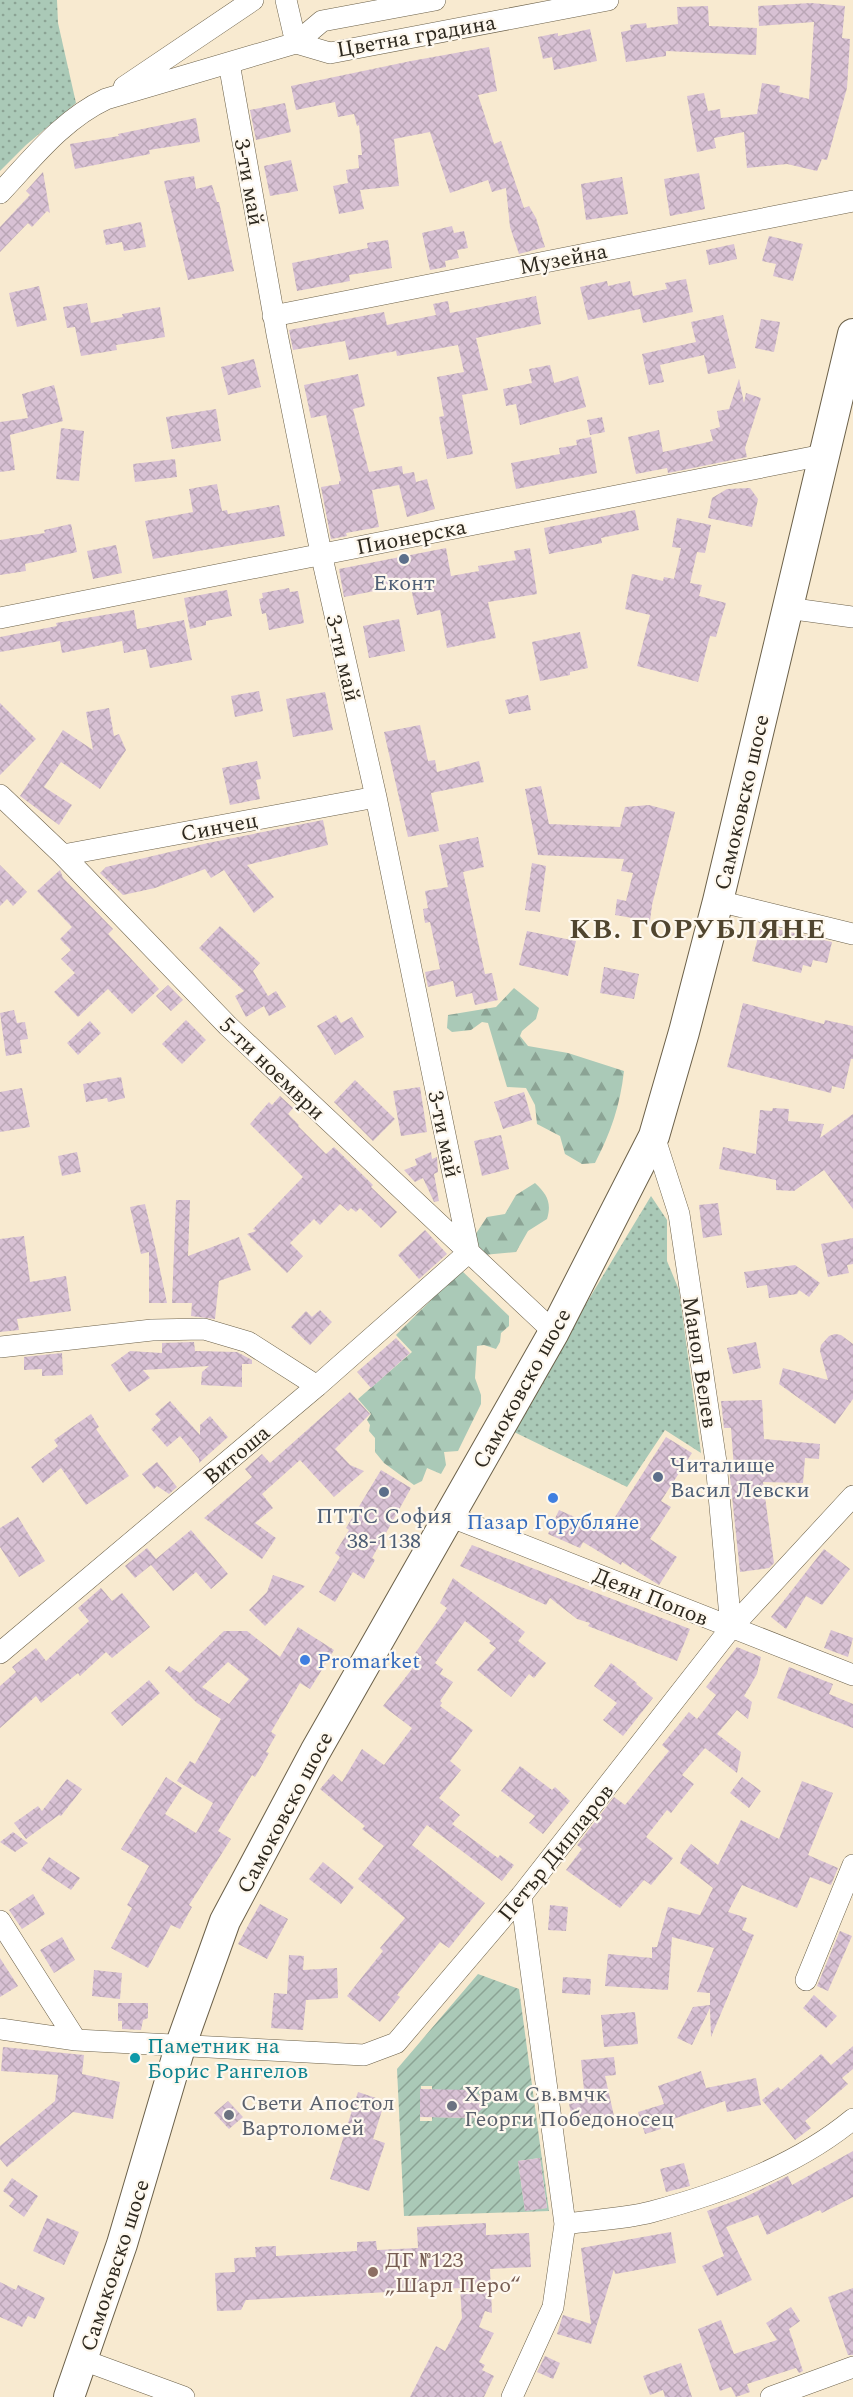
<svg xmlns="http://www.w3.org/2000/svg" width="853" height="2397" viewBox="0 0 853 2397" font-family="Spectral,serif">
  <defs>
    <pattern id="grass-dots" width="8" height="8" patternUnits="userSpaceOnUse" patternTransform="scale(1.5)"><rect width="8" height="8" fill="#aac9b7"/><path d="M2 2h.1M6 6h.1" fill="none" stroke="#8ba394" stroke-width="1.8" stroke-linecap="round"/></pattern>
    <pattern id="forest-firs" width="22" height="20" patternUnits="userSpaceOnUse" patternTransform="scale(1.5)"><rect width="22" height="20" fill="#aac9b7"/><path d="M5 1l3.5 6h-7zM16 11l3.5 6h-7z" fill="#8ba394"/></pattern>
    <pattern id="garden-furrows" width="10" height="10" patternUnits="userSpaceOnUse" patternTransform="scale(1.5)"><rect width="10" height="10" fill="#aac9b7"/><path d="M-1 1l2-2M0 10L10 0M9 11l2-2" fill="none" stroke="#8ba394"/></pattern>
    <pattern id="building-cross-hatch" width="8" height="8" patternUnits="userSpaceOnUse" patternTransform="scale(1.5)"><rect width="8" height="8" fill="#d8c1d4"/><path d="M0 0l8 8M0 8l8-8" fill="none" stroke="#baa6b6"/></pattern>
  </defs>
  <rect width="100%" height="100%" fill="#f8ead0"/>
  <path fill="url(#grass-dots)" d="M0,0H57L58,23L76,103L26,145L0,171Z
    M651,1196L667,1220V1261L679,1290L701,1453L665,1430L627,1487L510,1430Z"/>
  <path fill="url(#forest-firs)" d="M514,988L539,1008L536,1019L522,1031L520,1036L528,1046L568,1053L624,1071C620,1106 611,1132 595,1163L582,1164L565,1154L560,1136L537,1124L535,1105L526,1088L507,1087L488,1023L482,1022L471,1030L452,1032L447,1028L448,1015L496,1007Z
    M535,1183C547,1194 552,1203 547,1219L528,1231L516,1252L483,1255L473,1238L487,1217L505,1214L516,1195Z
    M461,1270L509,1316V1326L501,1333L500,1342L496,1349L484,1345L477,1346L475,1378L481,1395V1404L458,1451L444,1452L446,1465L441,1474L427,1468L422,1481L414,1485L384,1463L375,1452V1438L369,1431L370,1425L367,1420L371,1414L358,1399L412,1352L396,1335Z"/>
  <path fill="url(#garden-furrows)" fill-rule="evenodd" d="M478,1974L519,1989L549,2211L404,2216L397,2069ZM421,2086H432V2090H474V2093L479,2095L484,2103L474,2113V2118L432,2117V2121H420ZM540,2158L547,2208L525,2210L518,2161Z"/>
  <path fill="url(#building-cross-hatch)" fill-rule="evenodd" d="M811,3L845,6L842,38L850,39L847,88L827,160L822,159L817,171L787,164L747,168L744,132L714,138L716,148L697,152L687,96L704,93L708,111L720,109L721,118L757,114L762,83L780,86L779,92L809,99L814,22L759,26L758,6Z
    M708,6L709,26L757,28L756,55L666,51V56L626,62L621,32L631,30L630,25L646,23L647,28L678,24L677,7Z
    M590,29L597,61L554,70L552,57L543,59L538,37L558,33V36Z
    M489,47L497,91L478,95L494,144L501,141L524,208L529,206L536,218L545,247L519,254L510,227L506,188L492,192L488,180L450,193L430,132L394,139L399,186L360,190L364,209L339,214L333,186L348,183L346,170L359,168L358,155H362L359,125L357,126L354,114L338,117L335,102L296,110L291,86L411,61Z
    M285,103L291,132L256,140L250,110Z
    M196,118L200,142L149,150L150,154L75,169L70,144L119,136L118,134Z
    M291,160L298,191L270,196L264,166Z
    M43,172L50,213L47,211L32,227L28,223L0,252V227L30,195L26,191Z
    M699,173L705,209L670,216L664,179Z
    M194,176L196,189L212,185L217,202H219L234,271L188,280L164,181Z
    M622,177L628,214L586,220L581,184Z
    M141,222L146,247L124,251L122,242L106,245L103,230Z
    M452,226L454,233L464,231L468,248L457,250L459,258L445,261L446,267L430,270L422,233Z
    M769,236L803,244L793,281L773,276L776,264L762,261Z
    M388,240L392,268L349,275L350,281L297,291L292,263L368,248L367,243Z
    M734,244L737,259L709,265L706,250Z
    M686,279L693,312L643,323L640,309L588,320L580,287L607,281L608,286L630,281L633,296L667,289L665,283Z
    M39,286L47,320L17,327L9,293Z
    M536,296L541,324L476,338L488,390L462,395L473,454L447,459L439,417L444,416L437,377L464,372L458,345L397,356L396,351L349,360L345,341L293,350L289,330L384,312L387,325L436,315L433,304L448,301L450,313Z
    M87,303L91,323L123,317L122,314L160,307L165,337L116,345L117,350L81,356L75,327L67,328L63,307Z
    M723,315L736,368L708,374L704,355L660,365L664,382L649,385L642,354L696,342L691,322Z
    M761,319L780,322L774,352L755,348Z
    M254,359L261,387L228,395L221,367Z
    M550,365L554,383L578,376L586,407L520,425L516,404L506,406L503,389L532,383L529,369Z
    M358,374L365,406L353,409L369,472L402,466L403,474L414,472L416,482L427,479L435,509L407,517L399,485L372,490L379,527L346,533L347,536L331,539L321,487L339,484V481H341L326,415L311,418L304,385Z
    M739,379L744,403L746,393L761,398L745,448L747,457L668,473L667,468L636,474L628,437L659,430L663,452L713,441L710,430L720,427L717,411L729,409Z
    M54,385L63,421L10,435L15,470L0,472V422L28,418L22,394Z
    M216,409L221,441L172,449L166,417Z
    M602,417L605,432L590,435L587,420Z
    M61,428L84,431L79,481L56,479Z
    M591,437L597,473L516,489L511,463L560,454L559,448L577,445L576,440Z
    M175,459L177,477L135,482L133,464Z
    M217,484L222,511L227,510L228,514L279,505L285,536L153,559L145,521L193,512L189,489Z
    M750,488L758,499L752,527L708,518L712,498L727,489Z
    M635,510L639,530L601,538L602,543L549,554L544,528Z
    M677,518L711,525L705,553L697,552L690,583L702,585L699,596L726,603L716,637L710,636L698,682L637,666L650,615L625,609L632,574L663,581L664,577L674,579L681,548L672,547Z
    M71,524L77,552L25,564L26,571L0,575V540L45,533L44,530Z
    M116,545L122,573L93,579L87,551Z
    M446,548L451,576L479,571L478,566L516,560L514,551L530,548L537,594L488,602L496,638L447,648L440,610L417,615L410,584L344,597L339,569Z
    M289,588L290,592L298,591L304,623L269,630L266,613L262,614L259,599L263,598L262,593Z
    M227,590L232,616L206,621V625L190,629L184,598Z
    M134,610L137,629L184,620L192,660L150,668L146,649L124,653L122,641L62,653L60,641L0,652V637L57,626L56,623Z
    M399,619L405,651L369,658L363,626Z
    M580,632L588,668L570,672V675L540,681L532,642Z
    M259,691L263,711L235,717L231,696Z
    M325,692L333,730L293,737L286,699Z
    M528,695L531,710L509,714L505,700Z
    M0,703L36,739L0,775Z
    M109,708L114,736L119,734L126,750L100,789L61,762L44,787L72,805L59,825L20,796L63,730L93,750L86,712Z
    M420,725L428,761L435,760L437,772L479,761L484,782L431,793L439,831L408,837L384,732Z
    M257,761L261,779L256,780L260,799L230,805L222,768Z
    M541,786L549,824L620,827L625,807L649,805L675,812L652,905L650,921L615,915L617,899L626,901L633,873L621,871L624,859L538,855L525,789Z
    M323,820L328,845L247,865L274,897L254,913L224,870L211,878L205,869L155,888L123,895L100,873L106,867L208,843Z
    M478,837L484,867L463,872L485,974L492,973L498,1000L475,1005L472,993L456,997L453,981L428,987L425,972L440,969L430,922L425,923L423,909L428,908L425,891L448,887L439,845Z
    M532,863L546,866L540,912L525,910Z
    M0,865L27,892L13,906L7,899L0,906Z
    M60,870L63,878L113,929L108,934L159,989L132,1014L108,989L78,1017L54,992L75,973L61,959L71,950L60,939L72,927L37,891Z
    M761,925L832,942L827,963L813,960L811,967L803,965L801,973L752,961Z
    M220,926L260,963L253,971L268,996L276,991L286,1007L269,1016L264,1006L246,1017L235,996L244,991L199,948Z
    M527,931L576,941L568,976L519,965Z
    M604,967L639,974L634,999L600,993Z
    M168,985L183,1000L171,1011L156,996Z
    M743,1003L824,1024L825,1020L853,1026V1059H851L844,1089L832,1086L831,1093L727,1067Z
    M14,1010L17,1023L25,1022L28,1039L20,1040L22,1053L6,1056L0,1013Z
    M336,1015L341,1023L352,1017L364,1037L335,1055L317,1026Z
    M186,1020L206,1040L182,1064L162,1044Z
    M90,1021L101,1033L78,1055L67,1043Z
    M121,1077L125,1098L108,1102L107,1098L86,1102L83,1084Z
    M355,1080L395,1119L373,1141L334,1102Z
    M420,1087L427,1132L401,1136L393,1091Z
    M22,1088L30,1127L0,1132V1092Z
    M524,1092L532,1120L503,1129L494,1102Z
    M280,1096L293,1108L288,1114L299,1125L298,1126L326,1154L334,1147L373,1185L371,1187L397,1212L381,1228L360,1208L356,1212L351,1208L348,1211L340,1204L320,1225L314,1219L290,1243L303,1256L287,1273L247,1234L256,1231L253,1229L303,1177L250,1124L269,1102L272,1105Z
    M773,1108L789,1109L788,1121L824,1124L820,1138L853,1114V1209L824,1170L794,1191L776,1190V1180L719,1169L723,1147L756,1154L760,1110L772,1111Z
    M501,1135L509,1169L482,1176L474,1141Z
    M77,1152L81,1172L62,1176L58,1156Z
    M431,1152L432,1159L437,1157L438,1172L434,1174L439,1201L434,1202L423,1178L415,1182L404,1170L417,1165L415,1159Z
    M176,1200H190L188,1256L239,1237L251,1270L219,1281L215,1319L191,1316L192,1303H172Z
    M718,1203L722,1235L703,1238L699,1205Z
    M145,1204L156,1251L167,1303H149V1252L141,1254L130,1207Z
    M425,1230L447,1254L419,1279L398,1255Z
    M24,1236L30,1282L66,1276L71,1311L17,1319L19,1330L0,1332V1239Z
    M853,1238V1264L847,1265L849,1273L828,1277L821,1244Z
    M795,1265L820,1283L809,1297L799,1290L797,1294L769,1298L767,1285L747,1288L744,1272Z
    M320,1310L332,1322L310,1345L291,1327L306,1311L312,1317Z
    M835,1334L841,1335L853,1344V1399L835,1424L779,1384L783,1368L828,1380L820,1351L821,1345L829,1336Z
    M396,1338L410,1353L371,1388L357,1372Z
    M194,1342L195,1351L237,1352L252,1360V1364H242V1387L201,1385L202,1372L209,1366L143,1370L150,1378L129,1392L111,1365L130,1351L162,1353V1343Z
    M756,1342L761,1368L733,1374L727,1348Z
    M62,1353L63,1375L42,1376V1369L24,1370V1357Z
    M350,1392L370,1414L335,1449L350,1465L364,1471L334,1497L300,1460L262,1494L273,1508L255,1523L276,1538L262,1559L204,1518L252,1477L245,1469L262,1454L270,1463Z
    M762,1400L764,1439L820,1444L819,1459L805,1458L803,1483L763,1482L774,1563L769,1568L740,1572L729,1468H734L731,1428H724L721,1401Z
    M170,1401L200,1435V1425L210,1416L228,1437L199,1463V1459L180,1436L167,1447L151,1429L161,1420L155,1414Z
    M91,1414L99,1427L96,1429L129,1476L86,1505L61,1468L43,1483L31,1467L58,1446L54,1440Z
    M666,1437L692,1453L661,1501L671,1507L650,1539L677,1557L659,1585L622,1562L621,1565L583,1542L580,1548L548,1534L559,1510L606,1531Z
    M157,1462L177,1487L169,1494L157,1486L154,1489L142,1474Z
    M381,1470L411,1488L372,1558L375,1560L364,1579L353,1572L335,1602L319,1592L340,1557L335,1553L349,1530L346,1528Z
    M18,1517L45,1561L19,1577L0,1547V1528Z
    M191,1530L228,1574L211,1589L196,1572L173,1591L151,1565L135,1578L125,1566L147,1548L156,1559Z
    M472,1545L690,1629L677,1661L588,1626L590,1623L577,1619L550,1598L546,1605L460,1566Z
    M824,1549L850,1569L822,1605L806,1596L786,1629L771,1617Z
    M273,1575L305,1586L265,1626L249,1610L267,1592Z
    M453,1578L525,1632L518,1641L546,1663L534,1678L529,1674L511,1697L477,1670L496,1648L489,1643L491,1641L465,1621L435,1663L443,1669L440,1674L453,1682L440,1701L442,1703L440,1706L473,1730L450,1761L461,1770L439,1798L460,1815L452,1824L498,1858L500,1855L514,1865L502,1881L427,1825L412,1845L485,1903L449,1948L440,1942L397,1995L400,1997L380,2022L347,1996L383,1951L380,1948L405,1918L358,1879L384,1846L362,1829L365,1826L320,1789L333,1774L342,1782L362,1749L384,1765L412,1728L383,1706L412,1669L406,1666L447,1608L440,1603Z
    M101,1588L112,1601L122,1593L150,1627L112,1658L106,1652L80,1676L78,1673L41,1703L36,1696L0,1728V1686L16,1672L12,1667L36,1648L46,1661L89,1621L78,1608Z
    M298,1627L334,1650L310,1689L300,1683L271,1732L276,1735L266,1752L269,1753L255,1777L252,1775L218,1831L231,1839L189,1905L192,1907L180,1929L171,1925L148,1968L111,1948L132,1908L127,1905L149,1866L121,1849L166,1777L182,1788L165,1814L196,1833L213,1803L177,1781L190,1761L195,1764L221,1719L197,1703L165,1671L169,1666L180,1673L224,1631H247L280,1657ZM228,1662L249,1679L229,1704L202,1687Z
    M831,1630L853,1638L848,1657L824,1648Z
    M737,1647L761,1657L757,1674L744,1696L752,1702L748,1719L737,1710L717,1734L741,1752L737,1773L705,1748L682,1775L694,1784L671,1813L667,1810L646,1837L673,1858L651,1885L644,1880L620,1908L566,1870L582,1849L577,1845L614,1797L625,1805L669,1751L662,1745L689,1712L697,1719L716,1695L706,1687Z
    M611,1663L637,1683L636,1684L653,1698L623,1736L603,1720L617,1703L594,1686Z
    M789,1667L833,1684L829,1694L853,1704V1728L777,1698Z
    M149,1680L160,1693L122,1726L111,1713Z
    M520,1766L552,1790L555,1787L570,1801L543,1834L529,1823L535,1816L501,1791Z
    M742,1777L761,1791L749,1808L730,1793Z
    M67,1779L82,1789L61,1816L59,1815L26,1839L14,1823L38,1806L42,1811Z
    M802,1781L833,1793L808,1855L838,1868L831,1885L810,1877L797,1908L742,1885L728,1912L747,1918L742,1930L754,1935L711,2037L710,2008L692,2045L677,2038L693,2007L710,2005V1993L697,1992L714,1948L672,1937L668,1990L605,1986L608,1954L652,1958V1947H657L668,1907L700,1915L713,1888L680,1863L683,1855L691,1844L718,1865L741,1820L779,1839Z
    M13,1832L28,1843L15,1852L0,1842Z
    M49,1857L80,1878L71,1890L41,1870Z
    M323,1862L354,1887L341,1904L309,1879Z
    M33,1894L45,1914L22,1929L9,1910Z
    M260,1904L288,1919L267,1959L238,1944Z
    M550,1905L568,1907L566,1931L548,1930Z
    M840,1931L852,1936L828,1991L817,1986Z
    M62,1937L75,1960L54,1973L40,1950Z
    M289,1955L304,1956L303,1970L337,1968L338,1998L306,2000L303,2030L271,2028L274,1993L287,1994Z
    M0,1958L18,1986L0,1997Z
    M94,1970L122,1973L120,1999L92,1996Z
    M563,1977L591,1979L590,1995L562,1993Z
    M814,1995L837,2016L826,2028L803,2008Z
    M118,2003H148V2018L143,2020L141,2030L122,2029V2021H118Z
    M635,2012L638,2044L604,2047L601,2015Z
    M853,2046V2069L842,2078L848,2084L805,2121L811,2128L795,2140L762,2100L778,2087L781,2090L821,2054L831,2065Z
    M3,2047L84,2055L82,2074L120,2082L113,2119L73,2112L7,2167L0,2159V2146L55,2101L58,2075L1,2071Z
    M614,2057L616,2075L605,2076L614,2116L574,2125L569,2104L585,2100L581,2060Z
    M701,2071L706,2088L756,2078L761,2105L727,2112L725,2101L659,2124L661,2129L645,2134L638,2112L664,2104L658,2086Z
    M420,2089L474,2090L484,2103L483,2108L473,2118L420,2117Z
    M358,2092L385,2101L373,2139L385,2143L369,2191L330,2179Z
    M228,2101L243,2117L229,2129L214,2113Z
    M853,2151V2197L822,2213L820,2210L767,2235L758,2215L726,2227L752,2280L717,2296L702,2266L724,2256L707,2211L743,2198L788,2176L792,2185Z
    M540,2158L547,2208L525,2211L518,2161Z
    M684,2163L690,2186L666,2192L660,2169Z
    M12,2178L38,2196L24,2217L9,2206L14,2199L3,2191Z
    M47,2218L79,2232L64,2265L33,2251Z
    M486,2223V2235L529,2233L531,2267L490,2269L492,2313L485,2311L479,2327L494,2333L479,2362L485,2365L482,2370L494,2376L484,2397H410L436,2346L445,2351L462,2318L460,2288L246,2300L241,2310L217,2311L215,2273L235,2272L234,2258L256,2257L255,2247L276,2246V2256L357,2251V2242L376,2241L377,2250L418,2248L417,2227Z
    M671,2232L676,2263L615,2274L614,2269L591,2344L557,2334L563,2315L591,2324L581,2248Z
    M0,2282L16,2290L18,2285L45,2298L35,2319L28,2316L22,2327L0,2317Z
    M853,2288V2355H848L828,2297Z
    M791,2307L800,2321L789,2329L803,2371L799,2373L796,2368L747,2384L750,2392L736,2397L731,2387L720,2391L698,2329L721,2320L734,2354L777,2340L766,2323Z
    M545,2356L560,2363L553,2379L537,2372Z
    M681,2363L692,2397H665L663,2390L650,2395L643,2376Z"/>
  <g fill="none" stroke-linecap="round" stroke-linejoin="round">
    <defs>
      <path id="minor" d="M286,0L296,43
        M296,43L330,53L608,0
        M124,87L253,0
        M0,193C32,159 63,119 106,99L296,43L322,21L435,0
        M273,316L853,201
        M787,608L853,617
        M0,618L823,455
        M0,795L63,855L228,1026L554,1332
        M63,855L376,797
        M718,901L853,934
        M654,1136L679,1214L716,1462L731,1628
        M0,1347L152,1330L204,1329L248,1342L317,1386
        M449,1516L853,1675
        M0,1653L317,1386L469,1252L376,797L321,553L277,334L229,63
        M0,1921L76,2040
        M806,1980L853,1865
        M0,2029L76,2040L364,2055L396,2043L521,1896L731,1628L853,1496
        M565,2224C593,2220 624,2219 651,2212C722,2193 796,2166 853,2119
        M83,2360L184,2397
        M512,2397L553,2307L565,2224L521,1896
        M771,2397L853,2367"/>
      <path id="secondary" d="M69,2397L122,2244L181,2044L225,1921L315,1752L554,1332L654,1136L684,1032L718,901L853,334"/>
    </defs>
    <use href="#minor" stroke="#6b6049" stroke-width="22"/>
    <use href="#secondary" stroke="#6b6049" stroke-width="32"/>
    <use href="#minor" stroke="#fff" stroke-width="21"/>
    <use href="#secondary" stroke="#fff" stroke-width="30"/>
  </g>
  <g fill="#5c6f8a" stroke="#fef8ee" stroke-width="2">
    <circle cx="404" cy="559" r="6"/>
    <circle cx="658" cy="1477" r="6"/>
    <circle cx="384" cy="1492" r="6"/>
  </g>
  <g fill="#3f7fe0" stroke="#fef8ee" stroke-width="2">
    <circle cx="553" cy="1498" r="6"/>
    <circle cx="305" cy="1660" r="6"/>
  </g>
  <circle fill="#0f9aa8" stroke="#fef8ee" stroke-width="2" cx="135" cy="2058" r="6"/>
  <g fill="#6b7280" stroke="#fef8ee" stroke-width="2">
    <circle cx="452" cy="2106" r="6"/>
    <circle cx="229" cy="2115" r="6"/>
  </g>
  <circle fill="#8d6e63" stroke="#fef8ee" stroke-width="2" cx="373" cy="2272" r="6"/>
  <g text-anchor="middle" stroke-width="4.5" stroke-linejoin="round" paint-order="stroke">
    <g font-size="22" fill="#2e291f" stroke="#fef8ee">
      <text transform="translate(416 35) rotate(-10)" y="8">Цветна градина</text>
      <text transform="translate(250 182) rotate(80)" y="8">3-ти май</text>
      <text transform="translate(563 258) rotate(-11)" y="8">Музейна</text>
      <text transform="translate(411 536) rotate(-11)" y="8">Пионерска</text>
      <text transform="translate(344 658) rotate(77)" y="8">3-ти май</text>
      <text transform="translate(741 802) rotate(-77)" y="8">Самоковско шосе</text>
      <text transform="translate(219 826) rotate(-11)" y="8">Синчец</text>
      <text transform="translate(273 1068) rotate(44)" y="8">5-ти ноември</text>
      <text transform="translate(445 1134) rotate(78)" y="8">3-ти май</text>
      <text transform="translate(701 1362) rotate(81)" y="8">Манол Велев</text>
      <text transform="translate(521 1388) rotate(-61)" y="8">Самоковско шосе</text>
      <text transform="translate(236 1454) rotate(-40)" y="8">Витоша</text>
      <text transform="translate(651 1596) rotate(22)" y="8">Деян Попов</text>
      <text transform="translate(284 1812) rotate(-62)" y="8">Самоковско шосе</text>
      <text transform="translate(555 1852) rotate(-51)" y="8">Петър Дипларов</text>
      <text transform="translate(114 2265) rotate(-72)" y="8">Самоковско шосе</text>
    </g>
    <g font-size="22" fill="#4e5e75" stroke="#fef8ee">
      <text x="404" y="590">Еконт</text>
      <text x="670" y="1472" text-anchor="start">Читалище<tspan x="670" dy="25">Васил Левски</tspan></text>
      <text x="384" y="1523">ПТТС София<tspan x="384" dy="25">38-1138</tspan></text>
    </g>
    <g font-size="22" fill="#366cbe" stroke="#fef8ee">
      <text x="553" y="1529">Пазар Горубляне</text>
      <text x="317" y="1668" text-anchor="start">Promarket</text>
    </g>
    <g font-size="22" fill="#0d838f" stroke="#fef8ee" text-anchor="start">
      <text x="147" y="2053">Паметник на<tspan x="147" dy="25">Борис Рангелов</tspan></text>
    </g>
    <g font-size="22" fill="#5b616d" stroke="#fef8ee" text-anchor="start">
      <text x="464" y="2101">Храм Св.вмчк<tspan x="464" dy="25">Георги Победоносец</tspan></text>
      <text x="241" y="2110">Свети Апостол<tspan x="241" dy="25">Вартоломей</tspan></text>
    </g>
    <g font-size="22" fill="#785e54" stroke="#fef8ee" text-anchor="start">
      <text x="385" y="2267">ДГ №123<tspan x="385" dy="25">„Шарл Перо“</tspan></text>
    </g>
    <g font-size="28" font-weight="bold" letter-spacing="1.5" fill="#50452f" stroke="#fef8ee">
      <text x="698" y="938">КВ. ГОРУБЛЯНЕ</text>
    </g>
  </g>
</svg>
